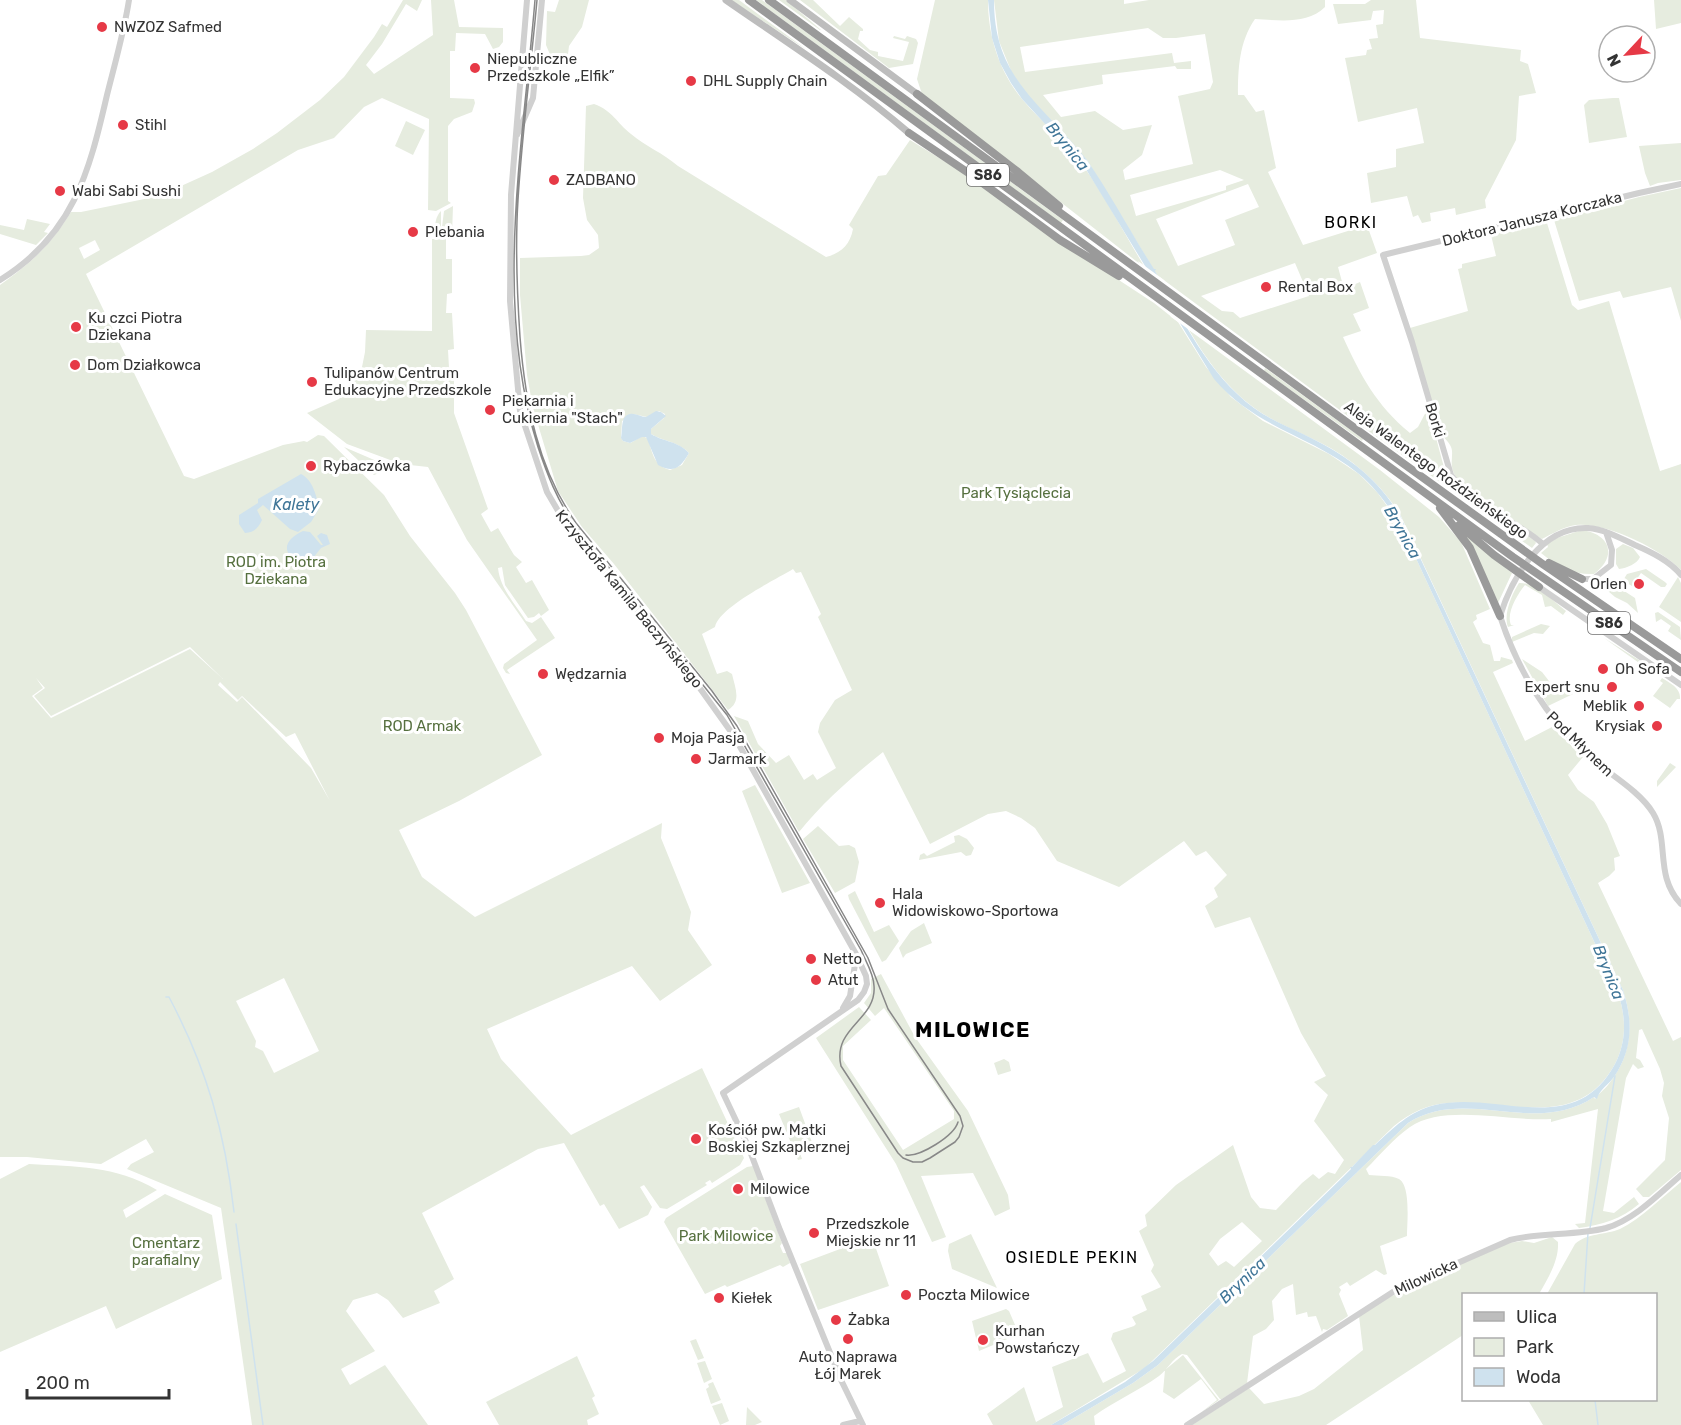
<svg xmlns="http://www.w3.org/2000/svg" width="1681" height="1425" viewBox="0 0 1681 1425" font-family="Rubik,sans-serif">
  <rect width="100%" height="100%" fill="#fff"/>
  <path fill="#e6ecdf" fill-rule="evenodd" d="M403,0H422L417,11L406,4L382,44L366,65L374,74L433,35L431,0H454L459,27L503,28V42L499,47L493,49L485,34L456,33L455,51H450V98L474,99L475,103L472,112L454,119L448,126V201L451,203L436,211L428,210L429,119L382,98L364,107L334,138L298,150L86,274L184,476L194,479L283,445L304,441L307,442L318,435L324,436L384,495L410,536L455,593L466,610L542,755L459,801L399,830L422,877L475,917L662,823L661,838L691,912L688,930L712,965L660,1001L632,966L487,1029L501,1059L571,1135L702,1068L744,1158L740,1165L712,1183L710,1180L705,1183L707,1185L667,1209L660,1208L644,1185L640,1187L652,1207L648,1215L619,1229L604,1204L600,1206L564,1143L538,1149L422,1213L454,1279L434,1291L440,1303L403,1318L388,1300L377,1293L353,1300L346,1311L375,1351L341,1369L350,1385L385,1365L428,1425H252L221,1208L127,1169L131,1164L154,1152L146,1139L101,1164L27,1157H0V285C32,262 50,246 71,212H81L159,196L212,172L253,149L277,133L320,100L344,77L374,37L382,24L387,27ZM95,240L100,250L84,259L79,248ZM190,647L223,679L190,649L51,718L32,696L43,688L36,678L45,688L34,696L51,716ZM220,682L238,700L242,696L286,737L295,733L330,801L311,768L242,697L237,702L218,685ZM284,978L319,1051L274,1073L263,1051L255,1047L256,1041L236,1001Z
    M559,0H589L582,27L569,46L568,54L551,57L546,45L547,11L555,12Z
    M731,0H739L807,50Z
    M756,0H762L1063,220L1061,223Z
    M779,0H786L821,30H820Z
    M800,0H813L840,26L849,17L863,29V31H860L858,39L870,50L878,52V56L903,61L909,42L893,38L894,36L905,39L907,36L916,39L918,43L913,64L889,68Z
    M935,0H988C988,36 999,71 1022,99C1041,122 1067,141 1084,167C1106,198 1124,233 1144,266L1136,261L922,94L917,79Z
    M994,0H1124V4L1149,0H1325V7C1307,25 1278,20 1255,19C1239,42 1238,69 1238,95H1244L1256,112L1264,110L1276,168L1268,172L1303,245L1367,225L1377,253L1338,267L1344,289L1360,282L1369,308L1353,314L1361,331L1343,337C1361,376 1376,405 1410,433L1418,427L1428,408L1446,475L1461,491L1535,541L1536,543L1532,548L1356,422L1157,275L1087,160L1027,95L1012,73L999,41ZM1148,28L1163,38H1176L1205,34L1213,82L1210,89L1178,96L1193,164L1125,180L1123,170L1142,155L1152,125L1123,130L1095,111L1061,117L1043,95L1103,84L1102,75L1175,66L1177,69H1191V61L1174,63L1172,53L1025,72L1020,47ZM1220,170L1244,180L1226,186V190L1136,216L1130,195ZM1248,184L1259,207L1225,220L1235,245L1178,266L1156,219ZM1295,263L1309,296L1240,318L1233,312L1222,311L1201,296Z
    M1371,0H1416L1420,38L1521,50L1520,61L1528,64L1536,93L1519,96L1516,140L1485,200L1486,208L1456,215L1455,208L1430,213L1431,221L1422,223L1418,215L1413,217L1407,196L1371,203L1367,173L1396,167V149L1424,143L1417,108L1358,122L1345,58L1366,55L1367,50L1372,49L1369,39L1378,38L1376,25L1383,24L1384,10L1373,11L1371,20L1338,24L1333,4H1365Z
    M1654,0H1681V23L1656,29Z
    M1613,98H1619L1627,137L1589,143L1584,105L1589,100Z
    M594,104C613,111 616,122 631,134C645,146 663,153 678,166L826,257C841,253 850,245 853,229L849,225L878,176L886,175L910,140L970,177L1056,239L1154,303L1178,322L1206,367L1231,397L1263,421L1329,454L1359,474L1377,492L1400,524L1618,993C1626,1017 1627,1041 1615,1064C1578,1132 1508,1099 1448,1103C1428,1104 1410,1113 1394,1126L1145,1368L1051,1425H993L987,1414L1024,1387L1036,1422L1063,1407L1052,1367L1088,1353L1103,1383L1126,1371L1111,1339L1113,1333L1134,1326L1136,1324L1132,1317L1147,1310L1141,1296L1161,1287L1151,1271L1154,1265L1139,1231L1147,1226L1145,1215L1176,1185L1233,1145L1251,1197L1260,1208L1276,1210L1302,1183L1313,1174L1319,1179L1328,1172L1335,1174L1344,1160L1314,1121L1328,1095L1314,1082L1326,1076L1301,1033L1250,917L1215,928L1205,906L1218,897L1214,888L1227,875L1206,851L1196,856L1184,841L1119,887L1057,861L1035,828L1021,818L1006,811L988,814L930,844L883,752C853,776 823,802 799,832L734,716L748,721L758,744L776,763L789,755L804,780L813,774L817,780L836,768L818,732L820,723L835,700L852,690L818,617L821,614L801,572L796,573L793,569C775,580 719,607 715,627L702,634L717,674L727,671L732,674C735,688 742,701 728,710L614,564L582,527L558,491L533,408L527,375L520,295V258L581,256L589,255L599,248L598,235L587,220L583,198L586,106ZM659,411L665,414L664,418L651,429V434C663,441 679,442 689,453L682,465L670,470C654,465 653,455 648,439C641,433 637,441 630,443L623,441L621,437L622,421L633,414L647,417ZM1242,1222L1262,1241L1234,1267L1226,1261L1218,1266L1209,1254L1220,1239Z
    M406,121L425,130L413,155L395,146Z
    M1681,143V180L1658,183L1650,186L1645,173L1639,146Z
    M1681,188V321L1671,287L1623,298L1620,291L1579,301L1554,220L1639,197Z
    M453,206L452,235L446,236V259H452V293L447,294L446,313H452L454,349L448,350L449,368H454V413L488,509L481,514L491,532L498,528L514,555L522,562L516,567L526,583L532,580L549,610L541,616L539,613L534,617L528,618L505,585L502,567L498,568C500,588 515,604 526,621L532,623L541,617L555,638L507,670L510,674L506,673L503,668L504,664L537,640L467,540L428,467L401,464L347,444L307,413L339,399L361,372L365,352L366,330L432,331V239H435C435,228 434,218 441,211V235L444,211Z
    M27,219L50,224L44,232L48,233L36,245L0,234V225L24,230Z
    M1544,222L1547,223L1572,305L1578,310L1609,301L1660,471L1681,464V570C1661,549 1606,522 1576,525C1565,526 1552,534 1542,539C1519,525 1474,500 1458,480C1446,465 1456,454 1450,445C1448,441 1444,438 1441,434L1410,328L1468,311L1458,269L1462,268V264L1496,256L1491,235Z
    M1189,330L1380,470L1439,517L1461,542L1490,609L1476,615L1477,619L1473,622L1483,643L1490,645L1494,661H1500L1501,657L1512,660L1513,663L1493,672L1525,741L1552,727L1583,757L1568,775L1578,790L1594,802L1607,824L1620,856L1614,858L1615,870L1609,876L1598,883L1673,1041L1681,1037V1170L1649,1197H1643L1636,1189L1665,1160L1669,1118L1662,1096L1664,1083L1660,1069L1642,1029L1639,1030L1636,1058L1640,1060L1644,1067L1638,1069L1633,1064L1626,1078L1603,1211L1614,1213L1634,1197L1639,1204C1621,1219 1602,1225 1579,1228L1575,1224L1585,1223L1598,1109L1551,1122V1119C1511,1122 1444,1103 1410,1127C1394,1138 1380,1155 1366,1169L1369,1175C1378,1176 1391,1175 1399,1179C1411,1186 1407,1223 1407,1236L1380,1246L1387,1274L1384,1275L1376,1270L1350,1286L1347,1282L1339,1287L1341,1290L1339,1294L1348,1316L1327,1330L1323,1329L1322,1332L1316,1316L1308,1317L1307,1312L1296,1315L1293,1284L1282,1289L1272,1301L1274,1320L1266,1329L1253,1336L1247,1383L1222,1399H1220L1187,1355L1182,1354C1172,1359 1167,1370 1159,1376C1138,1391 1115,1401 1094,1416L1095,1425H1062L1133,1383L1158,1365L1408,1123C1466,1086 1534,1137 1594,1097L1595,1099C1599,1093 1604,1090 1608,1085C1632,1056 1634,1024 1623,990L1400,514C1379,482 1353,459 1319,442C1297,431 1273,422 1253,407C1226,387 1206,359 1189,330Z
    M1265,368L1363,439L1362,441L1264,371Z
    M344,447L393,468L374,475Z
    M1582,530C1610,534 1618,556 1594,574C1573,575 1557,566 1541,553L1548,547L1547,544L1557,538Z
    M1465,535L1512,573L1498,603Z
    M1623,544L1633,548L1640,557C1637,564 1627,568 1619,569L1616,564V549Z
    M1646,569L1665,582L1667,584L1665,587H1661L1641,573L1632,586L1627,583L1625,585C1622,581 1625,577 1627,574Z
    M1678,577L1681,583V622L1659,607Z
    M1519,583C1536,582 1553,601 1566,611L1563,615L1551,606L1545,607L1542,595L1525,585C1517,595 1506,613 1511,625H1514L1508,627C1503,614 1512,594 1519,583Z
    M1606,584L1615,585L1635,598L1638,613L1627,603L1615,597L1602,586Z
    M1658,612L1680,627L1681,640L1668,631L1671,626L1661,619L1656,622L1655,613Z
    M1541,624L1550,626L1543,634L1534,633L1512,642V637Z
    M1604,638L1658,672L1656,675Z
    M1522,659L1542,672L1556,690L1567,689L1573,694L1548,706Z
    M1662,678C1670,683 1681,688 1680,699H1677L1670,708L1653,696L1663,683L1660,681Z
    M1670,763L1676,767L1657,787V781Z
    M755,785L810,883L782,893L742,791Z
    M818,826L839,846L849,845L855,848L859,862L855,882L835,893L803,839Z
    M959,835L967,839L974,848L971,855L966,856L961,852L919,860L920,855L924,853L927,856L955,842L954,836Z
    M855,891L874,932L889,925L899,941L886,960L882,962L849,899L848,895Z
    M924,923L932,943L906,954L903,958L899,948L911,931Z
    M881,974L915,1037L968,1111L1008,1195L1010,1209L995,1216L973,1173L921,1176L946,1237L932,1242L896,1164L816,1038L859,1007L871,1020L843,1046V1060L903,1150L954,1119V1111L884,1008L875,1016L864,1003L871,993V979Z
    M1004,1059L1009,1062L1011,1071L998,1075L994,1063Z
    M799,1107L813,1145L799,1150L802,1159L798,1160L779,1114Z
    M29,1164C77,1167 114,1165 157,1190L123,1210L126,1218L165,1194L212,1215L222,1279L116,1329L106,1306L0,1352V1179Z
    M753,1166L782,1243L780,1246L783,1253H787L790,1263L783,1267L780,1265L727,1287L725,1285L705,1294L664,1222L666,1218L747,1167Z
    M1681,1182V1425H1543L1528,1400H1656V1294H1547L1575,1244C1587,1233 1605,1235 1620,1229C1642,1218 1662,1197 1681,1182Z
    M971,1234L997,1288L952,1269L948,1251L949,1244Z
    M872,1237L889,1286L818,1310L800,1264Z
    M1552,1237L1558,1242C1559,1261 1548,1278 1539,1294H1464L1463,1335L1326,1425H1192L1249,1388L1264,1404L1299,1396L1314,1389L1363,1350L1359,1316L1379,1302L1504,1244L1522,1241L1534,1243Z
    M1006,1309L1009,1311L1019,1334L979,1351L972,1321Z
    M696,1339L704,1358L698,1360L690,1341Z
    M1183,1355L1219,1400L1199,1414L1217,1400L1201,1379L1174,1399L1163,1392L1165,1370Z
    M577,1356L595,1396L592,1398L599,1414L587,1420L588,1425H499L486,1402Z
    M705,1361L712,1379L704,1383L697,1363Z
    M713,1382L721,1400L711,1404L706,1389L709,1387L708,1384Z
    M722,1403L729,1421L720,1425L712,1406Z
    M747,1407L762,1422L755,1425H746Z"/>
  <path fill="#cfe2ee" d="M988,0H994C994,58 1018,85 1057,126C1067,137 1078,148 1087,160C1111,195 1131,233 1154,269H1156L1155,271C1183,320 1208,374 1254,408C1269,419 1286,426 1303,434C1346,455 1374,474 1400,515L1623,990C1633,1021 1633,1049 1614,1077C1609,1084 1599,1090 1597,1099L1594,1097C1534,1137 1466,1086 1408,1123L1158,1365L1133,1383L1062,1425H1051L1125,1382L1153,1361L1343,1177L1351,1169L1350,1167H1352L1373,1145H1375C1393,1128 1410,1111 1435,1105C1498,1090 1574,1140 1615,1064C1627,1041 1626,1017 1618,993L1400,524C1388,506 1376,488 1359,474C1311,435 1257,429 1214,379L1084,166L1022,99L1011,83L1000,63L992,38Z
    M656,411L661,412L666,416L651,429V434C664,442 678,441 689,453C681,467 674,474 658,465L646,437H642L630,443L623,441L621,438C623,430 620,416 630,414C635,413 641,417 646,417Z
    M301,474C313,480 317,497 319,509L311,522L298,532L290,529L263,505L257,510L262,520C258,528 255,532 245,533L239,524V515L258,503V499Z
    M303,531L310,532L321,545H323L317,536L321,533L327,535L330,544L321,548L313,558L299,563C280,552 285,539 303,531Z"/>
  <path fill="#fff" d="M1138,261L1164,280L1195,334L1171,317Z"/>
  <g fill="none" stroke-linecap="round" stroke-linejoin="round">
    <path stroke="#cfe2ee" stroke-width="1.5" d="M166,997H169C207,1069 225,1132 234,1212
      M236,1224L263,1425
      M1590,1228L1615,1076
      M1584,1294L1588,1233
      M1595,1400L1598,1425"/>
    <path stroke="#d0d0d0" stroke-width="6" d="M527,0L511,195L510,301L520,411L547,492L564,521L694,680L734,736L856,954L866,976L867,984L864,992L858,1000L723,1093L748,1146L780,1230L842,1382L863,1425
      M517,135L533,98L542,0
      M0,280C73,235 89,173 107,95C115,63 124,32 129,0
      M1543,544C1515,519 1473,507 1451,475L1412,342L1383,255L1639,193L1681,184
      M1681,575C1670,561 1651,552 1635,545C1620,538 1604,529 1588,528C1541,526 1512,578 1500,616C1518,671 1545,715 1587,755C1607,773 1639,790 1653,813C1670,841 1654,876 1681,904
      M1582,579H1593L1611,565L1612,550L1606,532
      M1539,587L1681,685
      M843,1008L850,996L856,958
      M843,1425L860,1421
      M1187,1425L1396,1290L1510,1240C1541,1232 1575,1236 1606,1228C1634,1220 1659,1194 1681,1175"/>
    <path stroke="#bdbdbd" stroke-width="7" d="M726,0C788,43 851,83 909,133
      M790,0L917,94"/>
    <path stroke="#9a9a9a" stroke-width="8" d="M749,0L1513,557L1681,672
      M769,0L1404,464L1544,565L1681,659
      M917,94L1018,172L1059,206
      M909,133L973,176L1060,240L1119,276
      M1440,508L1470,548L1500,616
      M1459,525L1494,555L1539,587
      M1549,563L1582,579"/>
    <path stroke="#888" stroke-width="1.5" d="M535,0C523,146 493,304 538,447C547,474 557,500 574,524L727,715L861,950C866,962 874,974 874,986C877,1020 832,1027 841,1066L898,1153L903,1158L913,1162H922L930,1158L955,1142L959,1137L963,1126L960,1116L888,1009L868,958L737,726L712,691L576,523C538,469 525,402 520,337C517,292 515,246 518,200C522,133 531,67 537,0
      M906,1155C920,1157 954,1136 958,1122"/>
  </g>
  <g fill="#e63946" stroke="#fff" stroke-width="2">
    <circle cx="102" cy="27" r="6"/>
    <circle cx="475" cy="68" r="6"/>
    <circle cx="691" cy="81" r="6"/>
    <circle cx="123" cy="125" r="6"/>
    <circle cx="554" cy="180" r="6"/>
    <circle cx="60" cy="191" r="6"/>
    <circle cx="413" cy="232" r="6"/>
    <circle cx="1266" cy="287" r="6"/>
    <circle cx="76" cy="327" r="6"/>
    <circle cx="75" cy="365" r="6"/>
    <circle cx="312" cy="382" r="6"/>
    <circle cx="490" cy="410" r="6"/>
    <circle cx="311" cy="466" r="6"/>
    <circle cx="1639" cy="584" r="6"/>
    <circle cx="1603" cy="669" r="6"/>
    <circle cx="543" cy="674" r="6"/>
    <circle cx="1612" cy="687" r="6"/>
    <circle cx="1639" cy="706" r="6"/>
    <circle cx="1657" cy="726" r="6"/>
    <circle cx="659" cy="738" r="6"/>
    <circle cx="696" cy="759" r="6"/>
    <circle cx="880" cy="903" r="6"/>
    <circle cx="811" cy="959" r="6"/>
    <circle cx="816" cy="980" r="6"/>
    <circle cx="696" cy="1139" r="6"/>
    <circle cx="738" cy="1189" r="6"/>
    <circle cx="814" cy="1233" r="6"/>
    <circle cx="906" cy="1295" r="6"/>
    <circle cx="719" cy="1298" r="6"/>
    <circle cx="836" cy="1320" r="6"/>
    <circle cx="848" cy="1339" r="6"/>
    <circle cx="983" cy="1340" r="6"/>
  </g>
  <g text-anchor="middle" stroke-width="6" stroke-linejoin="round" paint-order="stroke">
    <g fill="#fff" stroke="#707070" stroke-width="1.5">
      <rect x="967" y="164" width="42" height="22" rx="4.5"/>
      <rect x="1588" y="612" width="42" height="22" rx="4.5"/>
    </g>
    <g font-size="14" font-weight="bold" fill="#333">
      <text x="988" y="180">S86</text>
      <text x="1609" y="628">S86</text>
    </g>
    <g font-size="15" fill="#333" stroke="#fff" text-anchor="start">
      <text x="114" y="32">NWZOZ Safmed</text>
      <text x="487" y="64">Niepubliczne<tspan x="487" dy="17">Przedszkole „Elfik”</tspan></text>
      <text x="703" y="86">DHL Supply Chain</text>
      <text x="135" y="130">Stihl</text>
      <text x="566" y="185">ZADBANO</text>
      <text x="72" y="196">Wabi Sabi Sushi</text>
      <text x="425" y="237">Plebania</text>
      <text x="1278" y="292">Rental Box</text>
      <text x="88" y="323">Ku czci Piotra<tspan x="88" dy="17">Dziekana</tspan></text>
      <text x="87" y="370">Dom Działkowca</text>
      <text x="324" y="378">Tulipanów Centrum<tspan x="324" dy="17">Edukacyjne Przedszkole</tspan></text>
      <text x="502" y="406">Piekarnia i<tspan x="502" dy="17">Cukiernia "Stach"</tspan></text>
      <text x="323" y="471">Rybaczówka</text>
      <text x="1627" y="589" text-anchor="end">Orlen</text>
      <text x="1615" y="674">Oh Sofa</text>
      <text x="555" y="679">Wędzarnia</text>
      <text x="1600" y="692" text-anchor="end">Expert snu</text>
      <text x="1627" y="711" text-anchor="end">Meblik</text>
      <text x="1645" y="731" text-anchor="end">Krysiak</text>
      <text x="671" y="743">Moja Pasja</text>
      <text x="708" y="764">Jarmark</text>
      <text x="892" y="899">Hala<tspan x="892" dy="17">Widowiskowo-Sportowa</tspan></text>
      <text x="823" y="964">Netto</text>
      <text x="828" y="985">Atut</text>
      <text x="708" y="1135">Kościół pw. Matki<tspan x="708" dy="17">Boskiej Szkaplerznej</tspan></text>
      <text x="750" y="1194">Milowice</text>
      <text x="826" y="1229">Przedszkole<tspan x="826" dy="17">Miejskie nr 11</tspan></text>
      <text x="918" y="1300">Poczta Milowice</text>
      <text x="731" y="1303">Kiełek</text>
      <text x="848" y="1325">Żabka</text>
      <text x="995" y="1336">Kurhan<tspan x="995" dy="17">Powstańczy</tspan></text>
      <text x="848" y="1362" text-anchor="middle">Auto Naprawa<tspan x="848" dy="17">Łój Marek</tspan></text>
    </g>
    <g font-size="15" fill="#333" stroke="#fff">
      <text transform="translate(1532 219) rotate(-14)" y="5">Doktora Janusza Korczaka</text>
      <text transform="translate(1435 420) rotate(73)" y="5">Borki</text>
      <text transform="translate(1436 470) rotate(36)" y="5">Aleja Walentego Roździeńskiego</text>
      <text transform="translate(629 599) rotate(51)" y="5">Krzysztofa Kamila Baczyńskiego</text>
      <text transform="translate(1580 744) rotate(44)" y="5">Pod Młynem</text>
      <text transform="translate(1426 1277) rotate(-25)" y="5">Milowicka</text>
    </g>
    <g font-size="15" fill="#56703f" stroke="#fff">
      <text x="1016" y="498">Park Tysiąclecia</text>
      <text x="276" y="567">ROD im. Piotra<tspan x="276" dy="17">Dziekana</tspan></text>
      <text x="422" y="731">ROD Armak</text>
      <text x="726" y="1241">Park Milowice</text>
      <text x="166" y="1248">Cmentarz<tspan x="166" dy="17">parafialny</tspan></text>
    </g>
    <g font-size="16" font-style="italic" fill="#3f7597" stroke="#fff">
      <text transform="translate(1068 146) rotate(51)" y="6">Brynica</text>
      <text x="296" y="510">Kalety</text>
      <text transform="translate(1403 532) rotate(61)" y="6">Brynica</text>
      <text transform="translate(1609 972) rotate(68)" y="6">Brynica</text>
      <text transform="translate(1242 1280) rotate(-44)" y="6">Brynica</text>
    </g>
    <g font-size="16" letter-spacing="1.5" fill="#000" stroke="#fff">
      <text x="1351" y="228">BORKI</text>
      <text x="1072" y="1263">OSIEDLE PEKIN</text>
    </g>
    <g font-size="21" font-weight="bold" letter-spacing="1.5" fill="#000" stroke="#fff">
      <text x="973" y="1037">MILOWICE</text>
    </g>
  </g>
  <rect x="1462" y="1293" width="195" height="108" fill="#ffffff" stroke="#adadad" stroke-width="1.5"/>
  <rect x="1474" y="1312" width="30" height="9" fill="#bdbdbd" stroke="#adadad" stroke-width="1.5"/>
  <text x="1516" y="1323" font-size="18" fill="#333333">Ulica</text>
  <rect x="1474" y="1338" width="30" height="18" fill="#e6ecdf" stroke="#adadad" stroke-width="1.5"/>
  <text x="1516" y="1353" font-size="18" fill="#333333">Park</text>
  <rect x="1474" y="1368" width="30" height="18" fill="#cfe2ee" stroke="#adadad" stroke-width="1.5"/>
  <text x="1516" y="1383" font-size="18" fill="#333333">Woda</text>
  <g transform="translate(1627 54) rotate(244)"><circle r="28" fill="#ffffff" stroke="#adadad" stroke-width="1.5"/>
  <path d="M0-4.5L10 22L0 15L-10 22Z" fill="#e63946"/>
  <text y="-9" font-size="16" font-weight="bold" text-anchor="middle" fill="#333333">N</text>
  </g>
  <path d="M27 1389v9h142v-9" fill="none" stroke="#333333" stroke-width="3"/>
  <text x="36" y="1389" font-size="18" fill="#333333" stroke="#ffffff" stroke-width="4.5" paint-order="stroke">200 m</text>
</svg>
